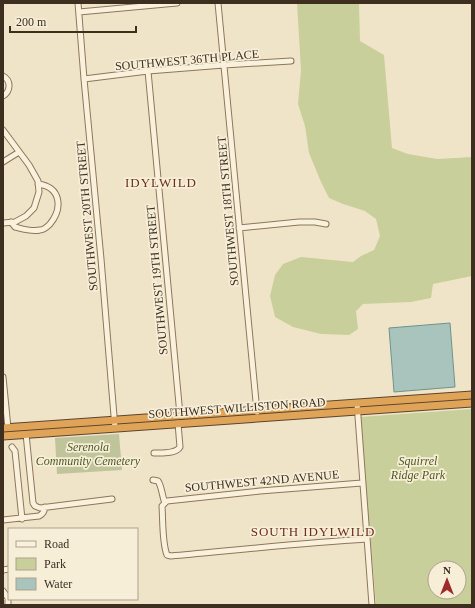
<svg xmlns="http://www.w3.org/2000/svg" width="475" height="608" viewBox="0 0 475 608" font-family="Georgia,serif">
  <rect width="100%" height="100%" fill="#f0e4c8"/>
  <path fill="#c9cf9b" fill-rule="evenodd" d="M297,3H359L360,41L384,55L392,148L408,154L437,159L472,157V276L433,284L431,298L411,302L363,304L356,311L358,329L349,335L321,334L293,327L275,317L270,296L275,275L283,264L301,257L353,262L361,256L374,250L380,236L376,219L365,211L343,204L329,198L321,182L309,153L305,126L298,104L301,70Z
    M472,409V605H376L360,417ZM435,568H459V592H435Z"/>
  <path fill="#bfc49a" d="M119,434L122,470L57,474L55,438Z"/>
  <path fill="#a9c4bc" stroke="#6f938a" d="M450,323L455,387L394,392L389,328Z"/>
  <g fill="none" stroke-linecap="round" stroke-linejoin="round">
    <defs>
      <path id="minor" d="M78,3L84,79L101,259L115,428
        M218,3L257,412
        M79,12L177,3
        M148,71L180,415
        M3,76C12,81 10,92 3,96
        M84,79L148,71L224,65L291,61
        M3,130L29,165L38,181L39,192L34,208L26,216L15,222L3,223
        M3,162L19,152
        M11,222L15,227C23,229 32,232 40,230C43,230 48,226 50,224C63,208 61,187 38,184
        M239,228L299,222H315L326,224
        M3,377L8,428
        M357,403L372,605
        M26,434L33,503L35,506L40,508L112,499
        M12,447L15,451L22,519
        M154,453C162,453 176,454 180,447L178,423
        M153,480L158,481C162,487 162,496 165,503L162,506C163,519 162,543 167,555L171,556C236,550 301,543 367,539
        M165,503L167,501L260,491L362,483
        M3,520L39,516C43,514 44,512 45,507
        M3,570L9,569
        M3,591L8,598V605"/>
      <path id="highway" d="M3,428L472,395
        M3,436L472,403"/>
    </defs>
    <use href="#minor" stroke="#8d765c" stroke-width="7"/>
    <use href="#highway" stroke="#5b4430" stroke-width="9"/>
    <use href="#minor" stroke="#faf1dc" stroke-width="5"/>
    <use href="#highway" stroke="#e0a458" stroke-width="7"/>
  </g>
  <g text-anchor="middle" stroke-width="3.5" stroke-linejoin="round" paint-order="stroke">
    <g font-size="12" fill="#3d2e20" stroke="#f7eed8">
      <text transform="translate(187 60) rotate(-5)" y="4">SOUTHWEST 36TH PLACE</text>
      <text transform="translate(228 211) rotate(-95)" y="4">SOUTHWEST 18TH STREET</text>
      <text transform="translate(87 216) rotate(-95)" y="4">SOUTHWEST 20TH STREET</text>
      <text transform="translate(157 280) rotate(-95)" y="4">SOUTHWEST 19TH STREET</text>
      <text transform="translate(237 408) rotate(-4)" y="4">SOUTHWEST WILLISTON ROAD</text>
      <text transform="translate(262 481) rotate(-5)" y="4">SOUTHWEST 42ND AVENUE</text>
    </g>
    <g font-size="12" font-style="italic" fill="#4d5a26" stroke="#f7eed8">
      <text x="88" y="451">Serenola<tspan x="88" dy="14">Community Cemetery</tspan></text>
      <text x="418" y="465">Squirrel<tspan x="418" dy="14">Ridge Park</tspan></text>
    </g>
    <g font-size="13" letter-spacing="1" fill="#6b2e1e" stroke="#f7eed8">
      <text x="161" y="187">IDYLWILD</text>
      <text x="313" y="536">SOUTH IDYLWILD</text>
    </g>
  </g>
  <rect width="475" height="608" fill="none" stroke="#3d2e20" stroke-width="8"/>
  <rect x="8" y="528" width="130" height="72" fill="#f7eed8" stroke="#ada18e"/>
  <rect x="16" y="541" width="20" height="6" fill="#faf1dc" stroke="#ada18e"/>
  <text x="44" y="548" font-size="12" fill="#3d2e20">Road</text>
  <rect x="16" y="558" width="20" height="12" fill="#c9cf9b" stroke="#ada18e"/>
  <text x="44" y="568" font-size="12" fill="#3d2e20">Park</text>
  <rect x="16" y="578" width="20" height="12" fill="#a9c4bc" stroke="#ada18e"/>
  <text x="44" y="588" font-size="12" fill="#3d2e20">Water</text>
  <g transform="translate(447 580)"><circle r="19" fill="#f7eed8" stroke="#ada18e"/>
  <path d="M0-3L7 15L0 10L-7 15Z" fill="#9e2a2b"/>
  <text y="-6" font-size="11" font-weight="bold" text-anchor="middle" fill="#3d2e20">N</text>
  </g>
  <path d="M10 26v6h126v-6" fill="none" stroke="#3d2e20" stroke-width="2"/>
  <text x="16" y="26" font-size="12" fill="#3d2e20" stroke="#f7eed8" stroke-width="3" paint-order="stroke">200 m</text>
</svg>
